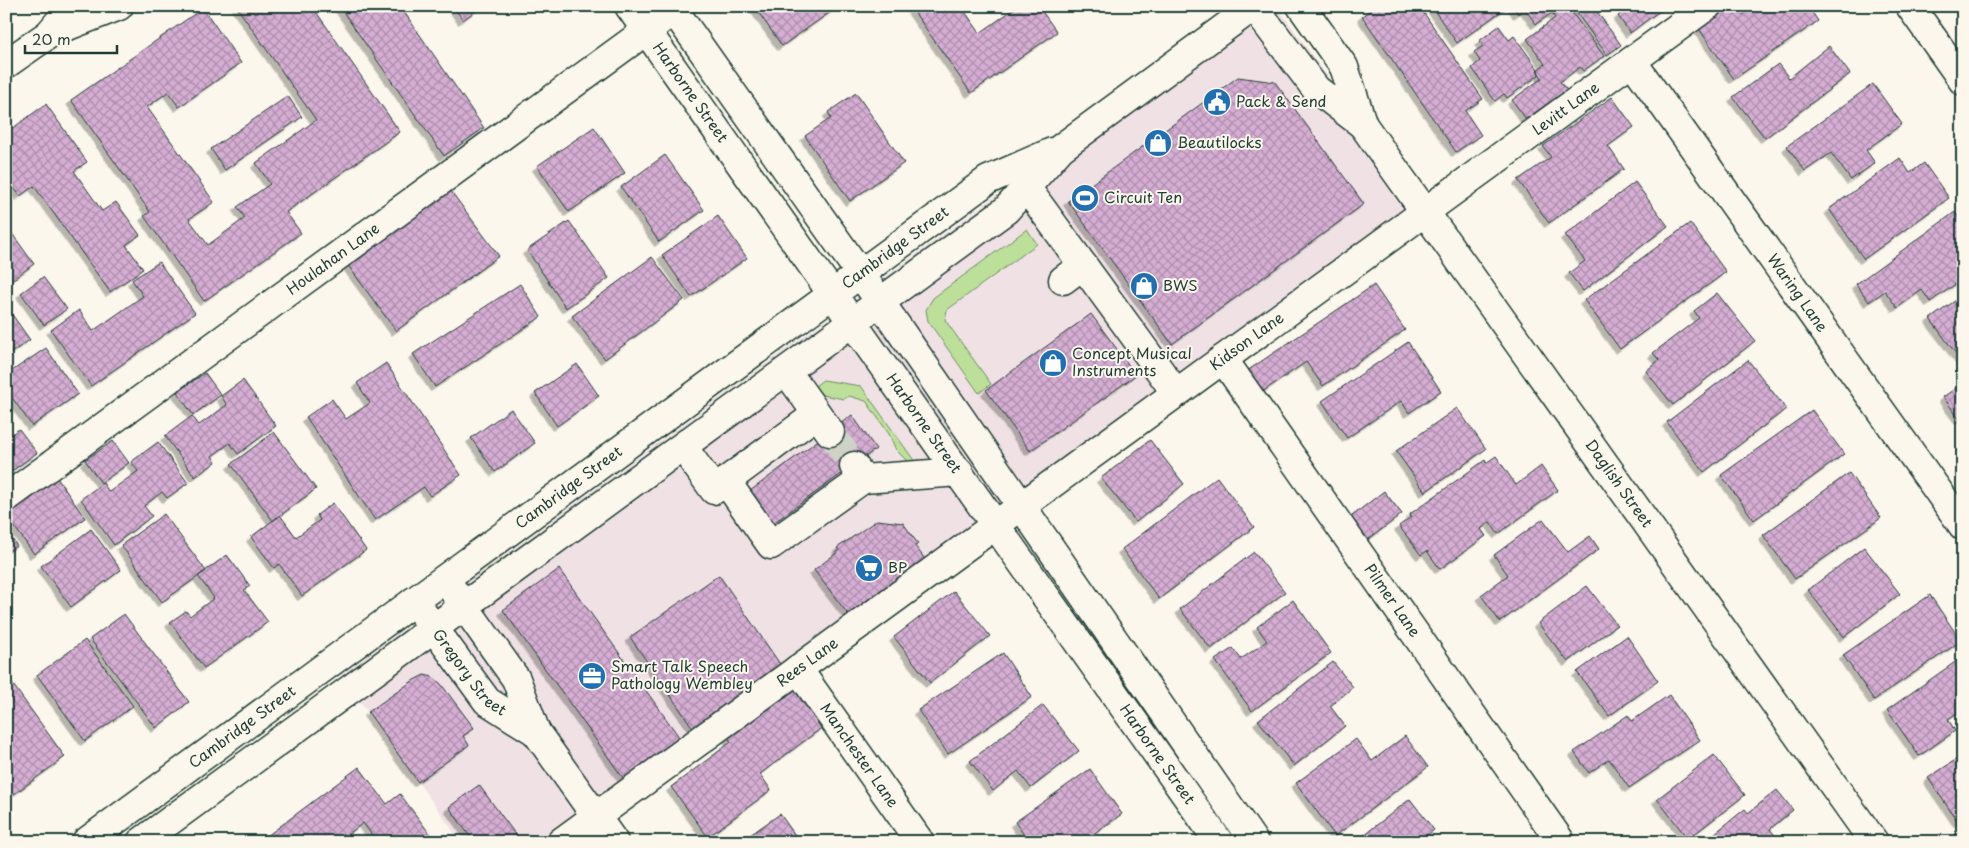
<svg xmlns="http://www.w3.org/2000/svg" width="1969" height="848" viewBox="0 0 1969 848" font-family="'Playpen Sans',sans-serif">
  <defs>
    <pattern id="building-cross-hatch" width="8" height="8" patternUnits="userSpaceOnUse" patternTransform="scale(1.25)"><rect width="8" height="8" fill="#d6add3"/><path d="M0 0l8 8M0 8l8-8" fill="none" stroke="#ad8eac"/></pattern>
    <filter id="shadow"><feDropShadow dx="-4.5" dy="4.5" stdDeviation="0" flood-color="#0004"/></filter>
  </defs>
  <rect width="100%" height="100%" fill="#fbf7ec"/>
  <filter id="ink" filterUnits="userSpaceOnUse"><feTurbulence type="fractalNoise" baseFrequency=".02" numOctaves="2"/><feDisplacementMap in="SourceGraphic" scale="10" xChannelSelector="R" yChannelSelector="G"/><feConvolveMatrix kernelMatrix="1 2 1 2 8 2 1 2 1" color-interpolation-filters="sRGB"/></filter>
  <g filter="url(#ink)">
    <path fill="#f0e1e4" d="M1255,6H1277L1425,212L560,842H461L341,675Z"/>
    <path fill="#bce099" stroke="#6e8e66" d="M1027,229L1037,244L947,310L945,320L991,384L979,393L928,321L926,310L933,298Z
      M823,380L861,386L918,466L915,469L896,450L889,434L866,401L849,396L844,399L822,395L815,386Z"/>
    <path fill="url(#building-cross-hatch)" stroke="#1f3d34" filter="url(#shadow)" d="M236,6H312L400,132L286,212L301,233L204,301L144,216L150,212L71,100L203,8L241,63L179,107L168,92L147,107L214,202L189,219L208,245L245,218L237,207L270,184L256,163L316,120Z
      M339,6H400L484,128L444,156Z
      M453,6H482L463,20Z
      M754,6H839L782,46Z
      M910,6H961L980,33L1018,6H1038L1057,32L971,93Z
      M1376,6H1419L1483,99L1465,111L1481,135L1456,152L1362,16Z
      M1431,6H1505L1506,8L1457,43Z
      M1513,6H1593L1621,45L1607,55L1576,12L1573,14L1604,56L1583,71L1580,67L1560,82L1567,90L1526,119L1512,100L1542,78L1537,70L1545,64L1527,39L1555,18L1552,13L1536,24L1525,9L1518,14Z
      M1630,6H1666L1630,33L1618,16Z
      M1732,6H1736L1742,15L1755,6H1808L1818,21L1734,79L1699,29Z
      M1499,26L1509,40L1514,36L1538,69L1539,75L1507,98L1504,94L1495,101L1472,68L1480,61L1474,52L1483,46L1479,41Z
      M1829,46L1850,74L1765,138L1733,97L1778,64L1789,78Z
      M1238,77L1275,82L1364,204L1172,344L1068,201Z
      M1873,84L1902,124L1866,150L1875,163L1851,180L1831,153L1805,171L1787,146Z
      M856,93L904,163L850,201L805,136L831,118L828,112Z
      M288,96L302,117L225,170L211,149Z
      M1612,97L1634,127L1608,146L1624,169L1549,223L1518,180L1551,157L1543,146Z
      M46,104L87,162L74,171L102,211L116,202L140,235L126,245L143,269L110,292L34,186L20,196L6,177V133Z
      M594,127L625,173L569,212L537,166Z
      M665,155L704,210L659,242L621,187Z
      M1900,158L1910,173L1924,163L1949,198L1864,259L1829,209Z
      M1635,182L1668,226L1583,291L1569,273L1585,261L1565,235Z
      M450,190L499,256L396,331L347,264Z
      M1955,212L1963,223V279L1930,302L1922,290L1897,308L1885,291L1869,302L1856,284Z
      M718,216L747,258L691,297L662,255Z
      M569,221L609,278L566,308L527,250Z
      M1690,223L1726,272L1620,349L1584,300Z
      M11,232L34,264L12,280L6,273V235Z
      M652,257L684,300L605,359L572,316Z
      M159,262L195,313L91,386L51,330L79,310L93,331L143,296L132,280Z
      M43,277L67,309L44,325L21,293Z
      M520,284L541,317L435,387L413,354Z
      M1374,285L1405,330L1323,386L1306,362L1262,392L1247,371Z
      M1717,293L1755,341L1673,405L1646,371L1659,360L1653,353L1699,318L1694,311Z
      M1963,295V363L1930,319Z
      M6,306L30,340L6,356Z
      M1091,314L1136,375L1030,451L986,390Z
      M1408,342L1441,391L1409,413L1401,401L1347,438L1322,401Z
      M46,348L78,394L32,426L6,389V375Z
      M1748,360L1786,409L1704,472L1667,422Z
      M386,363L461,475L430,496L424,487L375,520L306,417L332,399L346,419L370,403L357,383Z
      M577,364L599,396L557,426L535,393Z
      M205,373L221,395L193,415L177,392Z
      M243,380L276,426L238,454L230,443L212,456L216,462L195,477L165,436L192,416L199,425L227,405L221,396Z
      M1963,383V418L1960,420L1943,397Z
      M1457,408L1486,449L1425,492L1396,451Z
      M511,409L535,443L495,472L471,438Z
      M1812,410L1844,454L1754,520L1721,475Z
      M852,415L876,449L765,529L742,497Z
      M19,429L37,453L6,475V438Z
      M274,432L316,489L273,521L231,464Z
      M1150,440L1184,484L1136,522L1101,478Z
      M113,441L129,463L101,483L85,460Z
      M158,442L188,483L167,498L162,492L144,506L152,516L114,545L81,499L103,483L109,492L138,471L131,462Z
      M1496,456L1516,485L1541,466L1558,490L1498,534L1490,522L1481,529L1486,536L1440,569L1427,551L1421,555L1399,526L1411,517L1410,514L1485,460L1486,463Z
      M1849,473L1881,518L1795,579L1763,535Z
      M1217,477L1254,527L1159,599L1122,549Z
      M57,478L85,518L34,554L6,515Z
      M1384,491L1402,514L1365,542L1348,519Z
      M333,503L366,550L302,596L279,564L274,568L251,537L280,515L296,537L320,520L317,515Z
      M164,514L206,571L162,602L121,545Z
      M1543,519L1568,552L1590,536L1599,549L1500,622L1481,595L1508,575L1494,555Z
      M877,520L903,523L918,544L915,546L928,563L851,618L814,570L839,551L837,548Z
      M91,529L121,570L71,607L41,566Z
      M6,530L17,546L6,553Z
      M1864,547L1900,594L1844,637L1808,590Z
      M1254,552L1285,592L1211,649L1180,609Z
      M227,555L250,586L244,590L268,622L204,668L170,622L186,611L190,616L214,598L198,576Z
      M559,569L682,741L626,782L503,610Z
      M719,575L782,667L693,728L630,637Z
      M1587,586L1617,625L1568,662L1538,623Z
      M954,591L990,636L930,683L894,637Z
      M1930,595L1961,641L1874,700L1843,655Z
      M1293,600L1331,653L1252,711L1215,660L1233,648L1241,659L1267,641L1257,627Z
      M124,614L189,702L156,728L90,639Z
      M1627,636L1658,681L1609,716L1577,672Z
      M85,640L133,706L85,741L37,675Z
      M1003,653L1032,697L948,754L918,710Z
      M1958,660L1963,667V709L1948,719L1955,731L1919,756L1887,710Z
      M1333,662L1353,687L1330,706L1345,726L1294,766L1258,720Z
      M6,675L65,757L6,800L8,748Z
      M424,675L433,677L441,684L474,728L463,736L469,745L418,782L368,712L414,680Z
      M793,687L823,727L760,774L771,790L708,837L671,787L731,742L727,736Z
      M1669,695L1700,740L1629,788L1609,759L1589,773L1574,752L1628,715L1632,721Z
      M1043,705L1079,751L1031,788L1018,771L993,791L970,761Z
      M1405,736L1428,767L1335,836L1296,783L1356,739L1372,761Z
      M1714,755L1745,795L1688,839L1657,799Z
      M1963,755V819L1958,822L1928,778Z
      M359,767L387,804L400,794L436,842H377L363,823L338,842H259Z
      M1090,769L1122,814L1082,842H1029L1015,822Z
      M479,785L521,842H474L449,807Z
      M1777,790L1793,810L1770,829L1780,842H1704L1745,809L1748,813Z
      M1410,799L1434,830L1419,842H1355Z
      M780,814L800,842H740Z"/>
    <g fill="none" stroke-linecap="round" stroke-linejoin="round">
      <path stroke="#cfd2c7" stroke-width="28" stroke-dasharray="28 14" stroke-linecap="butt" d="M830,432L854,466"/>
      <defs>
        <g id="minor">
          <path id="s1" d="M1301,6L1344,67L1363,125L1874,842"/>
          <path d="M1910,6L1963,81"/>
          <path d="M1254,7L1316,89L1363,125"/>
          <path id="s2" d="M1632,61L1963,526"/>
          <path d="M1026,187L1176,393"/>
          <path d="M1063,280L1083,265"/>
          <path id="s3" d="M1223,359L1561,842"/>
          <path d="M787,372L830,432"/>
          <path d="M683,447L714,490L726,481L771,545L863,479"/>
          <path d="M854,466L863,479L959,472"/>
          <path d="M726,481L817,414"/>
          <path id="s4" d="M6,498L680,6"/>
          <path d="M445,579L516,679L536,732L614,842"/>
          <path id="s5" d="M414,601L487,701L536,732"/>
          <path id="s6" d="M798,669L920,842"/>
          <path id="s7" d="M561,842L1707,6"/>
        </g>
        <g id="major">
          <path id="s8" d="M629,6L1219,842"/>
          <path d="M671,6L881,303L1254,842"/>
          <path d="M50,33L119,6"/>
          <path d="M6,64L49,34L72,6"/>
          <path id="s9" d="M86,842L988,180L1052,152"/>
          <path d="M141,842L1006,210L1061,148L1254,6"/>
        </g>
      </defs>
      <use href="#minor" stroke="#1f3d34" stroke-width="31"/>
      <use href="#major" stroke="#1f3d34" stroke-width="31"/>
      <use href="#minor" stroke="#fbf7ec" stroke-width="28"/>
      <use href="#major" stroke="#fbf7ec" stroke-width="28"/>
    </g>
  </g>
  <defs>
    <symbol id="civic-disc" viewBox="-11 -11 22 22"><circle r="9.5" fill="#1f6fb2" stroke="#fbf7ec"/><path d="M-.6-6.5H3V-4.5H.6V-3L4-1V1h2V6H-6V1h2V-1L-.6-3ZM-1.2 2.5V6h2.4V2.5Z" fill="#fff"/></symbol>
    <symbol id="shop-disc" viewBox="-11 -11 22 22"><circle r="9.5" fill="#1f6fb2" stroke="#fbf7ec"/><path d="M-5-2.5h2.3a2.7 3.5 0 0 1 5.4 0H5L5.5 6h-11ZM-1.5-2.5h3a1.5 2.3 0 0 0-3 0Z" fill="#fff"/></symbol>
    <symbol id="stadium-disc" viewBox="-11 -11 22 22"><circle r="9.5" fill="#1f6fb2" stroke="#fbf7ec"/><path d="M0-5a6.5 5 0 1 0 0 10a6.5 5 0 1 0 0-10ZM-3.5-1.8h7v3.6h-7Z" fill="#fff"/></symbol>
    <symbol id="supermarket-disc" viewBox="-11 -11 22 22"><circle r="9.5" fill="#1f6fb2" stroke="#fbf7ec"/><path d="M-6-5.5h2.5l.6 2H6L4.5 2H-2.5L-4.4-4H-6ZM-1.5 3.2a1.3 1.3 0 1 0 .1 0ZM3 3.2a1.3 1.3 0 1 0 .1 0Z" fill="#fff"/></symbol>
    <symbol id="office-disc" viewBox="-11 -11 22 22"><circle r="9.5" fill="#1f6fb2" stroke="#fbf7ec"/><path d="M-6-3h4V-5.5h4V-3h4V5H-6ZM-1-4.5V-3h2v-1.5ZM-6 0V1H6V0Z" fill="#fff"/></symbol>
  </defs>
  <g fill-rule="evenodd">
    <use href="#civic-disc" x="1201" y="86" width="32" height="32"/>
    <use href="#shop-disc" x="1142" y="127" width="32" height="32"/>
    <use href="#stadium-disc" x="1069" y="182" width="32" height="32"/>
    <use href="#shop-disc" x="1128" y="270" width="32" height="32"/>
    <use href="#shop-disc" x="1037" y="347" width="32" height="32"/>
    <use href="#supermarket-disc" x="853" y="552" width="32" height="32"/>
    <use href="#office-disc" x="576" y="660" width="32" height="32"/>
  </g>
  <g text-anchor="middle" stroke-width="4" stroke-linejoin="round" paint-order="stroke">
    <g font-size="15" fill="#1f3d34" stroke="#fbf7ec">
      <text dy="5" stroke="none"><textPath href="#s8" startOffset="106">Harborne Street</textPath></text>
      <text dy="5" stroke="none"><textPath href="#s7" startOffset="1244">Levitt Lane</textPath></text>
      <text dy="5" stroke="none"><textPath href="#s9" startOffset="1004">Cambridge Street</textPath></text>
      <text dy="5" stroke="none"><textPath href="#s4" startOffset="405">Houlahan Lane</textPath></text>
      <text dy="5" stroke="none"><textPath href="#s2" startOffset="285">Waring Lane</textPath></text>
      <text dy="5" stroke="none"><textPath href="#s7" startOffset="849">Kidson Lane</textPath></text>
      <text dy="5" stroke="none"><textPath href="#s8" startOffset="511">Harborne Street</textPath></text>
      <text dy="5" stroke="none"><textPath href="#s1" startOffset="576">Daglish Street</textPath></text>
      <text dy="5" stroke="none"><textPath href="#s9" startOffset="599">Cambridge Street</textPath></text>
      <text dy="5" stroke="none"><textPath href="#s3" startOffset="295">Pilmer Lane</textPath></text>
      <text dy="5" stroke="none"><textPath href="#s7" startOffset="305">Rees Lane</textPath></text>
      <text dy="5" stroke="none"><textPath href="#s5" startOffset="91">Gregory Street</textPath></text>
      <text dy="5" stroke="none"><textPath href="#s9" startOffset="194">Cambridge Street</textPath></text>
      <text dy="5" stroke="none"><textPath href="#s6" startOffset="106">Manchester Lane</textPath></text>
      <text dy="5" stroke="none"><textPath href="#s8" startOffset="916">Harborne Street</textPath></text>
    </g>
    <g font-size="15" fill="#1f3d34" stroke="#fbf7ec" text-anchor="start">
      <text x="1236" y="107">Pack &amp; Send</text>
      <text x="1177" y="148">Beautilocks</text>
      <text x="1104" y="203">Circuit Ten</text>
      <text x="1163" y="291">BWS</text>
      <text x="1072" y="359">Concept Musical<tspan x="1072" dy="17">Instruments</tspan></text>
      <text x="888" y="573">BP</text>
      <text x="611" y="672">Smart Talk Speech<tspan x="611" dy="17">Pathology Wembley</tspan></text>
    </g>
  </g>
  <rect width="1969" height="848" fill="none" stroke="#fbf7ec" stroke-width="25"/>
  <rect x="12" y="12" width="1944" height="823" fill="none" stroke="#1f3d34" stroke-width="2" filter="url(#ink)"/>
  <path d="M25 45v8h92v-8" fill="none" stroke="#1f3d34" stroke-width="2.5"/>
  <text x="32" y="45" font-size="15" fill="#1f3d34" stroke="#fbf7ec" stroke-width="4" paint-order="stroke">20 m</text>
</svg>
